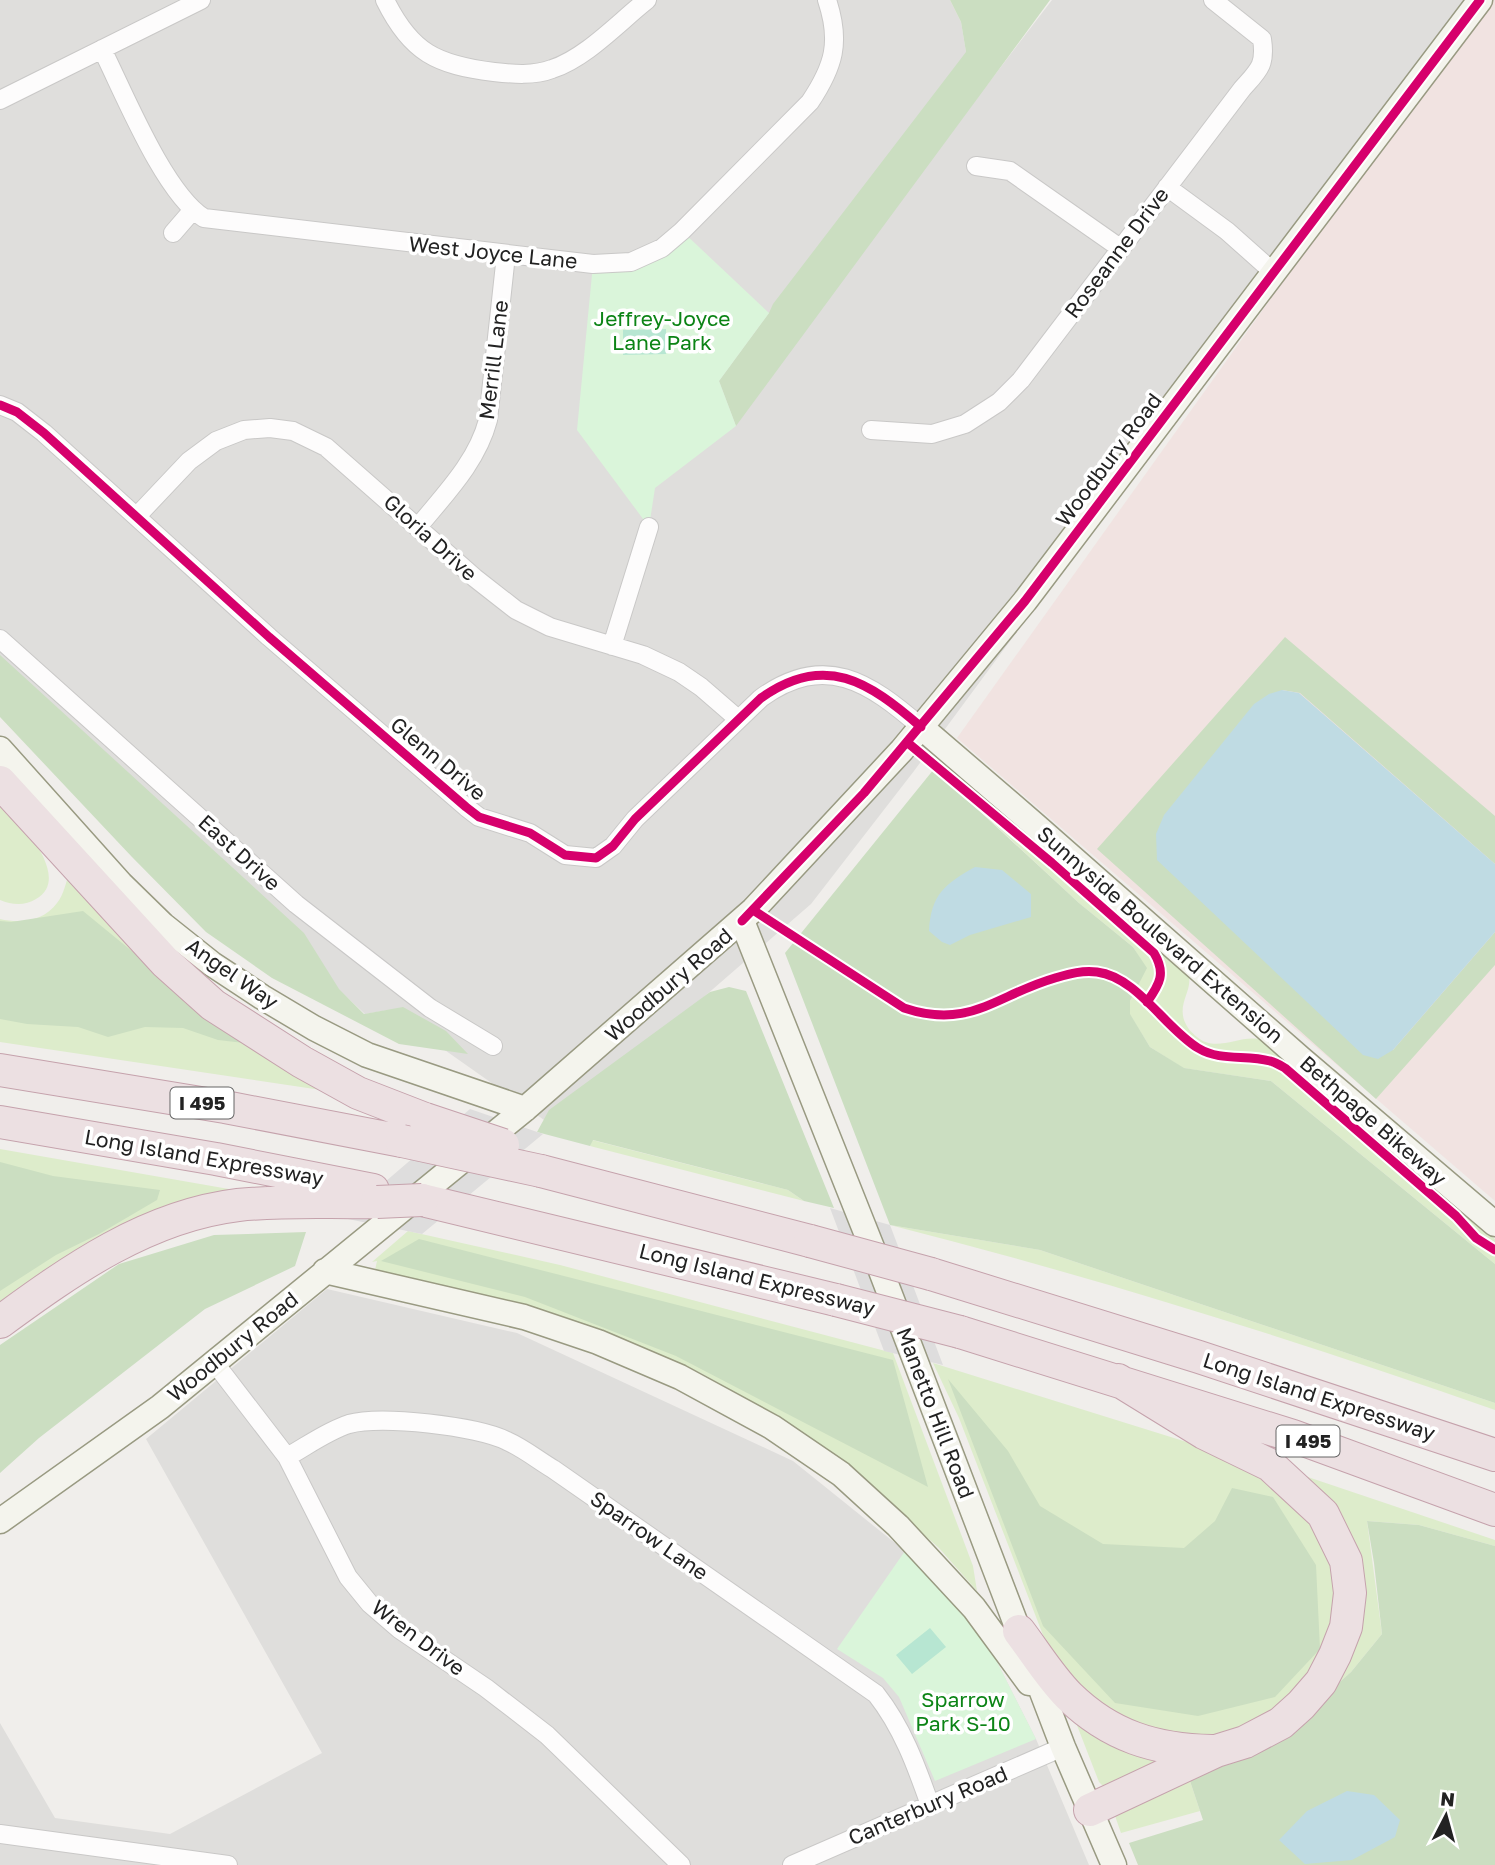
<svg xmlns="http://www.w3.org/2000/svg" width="1495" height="1865" viewBox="0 0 1495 1865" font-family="'Golos Text',sans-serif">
  <rect width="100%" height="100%" fill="#f0eeeb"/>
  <path fill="#dfdedc" d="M0,0H950L961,22L966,52L987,85L1052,0H1484L914,771L811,904L554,1127L388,1010L365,1014L0,674Z
    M327,1289L517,1333L793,1461L905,1551L994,1656L1036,1739L1089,1865H0V1723L55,1818L170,1834L322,1753L146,1439Z"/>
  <path fill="#f1e3e1" d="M1484,0H1495V1201L957,738Z"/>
  <path fill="#ddeccb" d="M944,762L1188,972C1194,990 1178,1001 1184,1020C1187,1028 1191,1032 1197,1037C1217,1054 1241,1033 1262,1040C1266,1041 1269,1043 1272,1045L1495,1239V1264L1271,1081L1183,1068L1150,1047L1130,1015V1001L1146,968L1133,947L1079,903L937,771L940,764Z
    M0,799L5,802C20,823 73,878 36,899C25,906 12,905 0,900Z
    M70,871L321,1090L0,1042V919C21,924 44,921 57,903C64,895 66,881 70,871Z
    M592,1140L788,1190L804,1201L590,1146Z
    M0,1149L246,1192L0,1312Z
    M890,1225L1040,1250L1495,1403V1410C1296,1340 1094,1277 890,1225Z
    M408,1231L560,1265L893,1353L973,1566L977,1591L939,1548L849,1469L784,1420L701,1373L589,1326L517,1303L375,1270L377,1261L372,1262Z
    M933,1363L1206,1448L1245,1465L1298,1504L1327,1540L1338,1597L1328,1654L1294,1699L1250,1729L1186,1741L1129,1729L1079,1698L1048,1648L959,1418Z
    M1296,1473L1495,1540V1546L1419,1525L1367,1521L1382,1634L1351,1672L1310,1708L1359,1587Z
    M1066,1697L1169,1758L1104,1787L1099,1782Z
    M1188,1775L1200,1811L1121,1833L1114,1813Z"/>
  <path fill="#cbdec1" d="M950,0H1050L736,426L719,381L769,313L773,304L966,52L961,22Z
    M1285,637L1495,816V864L1300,693L1282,690L1393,1050L1495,932V965L1376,1099L1097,849Z
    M0,655L304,933L339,989L364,1014L403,1007L446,1031L468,1054L399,1044L272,978L206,932L132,857L0,717Z
    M934,769L1079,903L1133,947L1147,968L1130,1001V1014L1150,1047L1184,1068L1271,1081L1495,1264V1403L1040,1250L890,1225L785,953Z
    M83,911L244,1043L218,1040L183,1028L145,1027L108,1037L78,1027L27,1024L0,1019V921L11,922Z
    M729,987L746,991L834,1208L804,1201L788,1190L593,1140L590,1146L537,1132L549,1110L710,992Z
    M0,1162L53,1176L160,1190L157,1200L99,1234L56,1255L0,1291Z
    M306,1232L295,1266L205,1309L39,1438L0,1473V1345L119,1264L214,1235Z
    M419,1239L893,1360L928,1487L676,1356L525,1297L381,1261Z
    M948,1379L1008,1451L1040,1506L1103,1544L1184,1548L1215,1521L1232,1488L1273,1497L1316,1565L1320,1649L1275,1697L1198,1716L1115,1703L1043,1626Z
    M1367,1521L1419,1525L1495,1546V1865H1138L1129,1843L1203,1820L1188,1775L1283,1732L1351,1672L1382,1634L1374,1563Z"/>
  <path fill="#daf5da" d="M682,231L769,313L719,381L736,426L655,488L649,527L577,430L593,264H613Z
    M905,1551L947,1592L994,1656L1036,1739L935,1781L899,1697L883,1678L837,1649Z"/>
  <path fill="#b7e6d2" d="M666,329V354L623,355V330Z
    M930,1628L946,1647L912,1674L896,1655Z"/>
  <path fill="#bfdbe3" d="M1282,690L1299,693L1495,864V932L1393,1050L1378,1059L1363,1055L1157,860L1156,834L1164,815L1254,704L1269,694Z
    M975,867L1002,870L1031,894V917L970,935L950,945L942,942L929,931C931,894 945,884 975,867Z
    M1347,1791L1374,1795L1400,1820L1395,1837L1352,1860L1305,1864L1279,1840L1307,1811Z"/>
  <path fill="#dedddd" d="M470,1109L543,1134L422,1234L343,1218Z
    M830,1208L890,1225L943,1365L884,1351Z"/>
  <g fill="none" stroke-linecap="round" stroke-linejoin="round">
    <defs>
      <path id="minor" d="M385,0C411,53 437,65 494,72C513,74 534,76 552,69C586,58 619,22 647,0
        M102,49C124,93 164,193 204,218L593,264L631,262L662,248L682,231L810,102C834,66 841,42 827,0
        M0,100L201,0
        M976,166L1010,171L1120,248
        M1167,187L1227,231L1272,271
        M173,233L192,211
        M0,405L17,412L44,433L269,637L466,807L479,817L530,833L565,855L596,858L613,846L635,819L761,698C825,652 869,682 921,727
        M871,430L932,434L965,424L999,402L1021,380L1242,89C1259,70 1266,65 1262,39L1213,0
        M137,516L189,461L216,441L244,430L270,428L293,431L326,447L475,578L516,610L550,627L643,655L679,672L701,687L738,719
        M418,527C445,494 477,462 488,420L506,255
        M0,639L296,904L430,1008L493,1046
        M612,646L649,527
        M214,1362L287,1457L348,1577L370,1604L399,1629L486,1688L547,1735L681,1865
        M287,1457C307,1446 327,1431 349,1424C381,1415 477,1426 507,1441C523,1448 538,1460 553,1469L876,1694C902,1727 916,1765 930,1805
        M0,1834L228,1865
        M792,1865L1063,1747"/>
      <path id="secondary" d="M921,727L1035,825L1300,1058L1495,1224
        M0,749L121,884L163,925L212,964L262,997L314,1028L367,1055L525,1109
        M742,921L873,1250L1063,1747L1114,1865
        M325,1271L524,1317L598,1342L680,1377L772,1427L841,1474L898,1526L974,1608L1029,1683
        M0,1521L160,1407L525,1109L753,910L902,750L1025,601L1480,0"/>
      <path id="motorway" d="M0,782L165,962L213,1005L302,1062L358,1093L425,1119
        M0,1070L225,1107L402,1141
        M0,1122L216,1159L373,1190
        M541,1171L810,1241
        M422,1200L836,1300
        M931,1274L1199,1357L1495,1455
        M0,1322C71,1270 147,1216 238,1205C284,1200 331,1203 377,1202
        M960,1332L1293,1436L1495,1510
        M1019,1631C1035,1652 1050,1677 1069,1696C1110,1736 1155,1750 1212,1751
        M1090,1810L1216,1751L1245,1742L1281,1723L1301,1705L1321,1682L1335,1655L1346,1627L1350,1593L1346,1561L1323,1514L1270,1465L1204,1433L1118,1380"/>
    </defs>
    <use href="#minor" stroke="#c9c8c7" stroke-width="20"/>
    <use href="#secondary" stroke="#999a82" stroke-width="27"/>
    <use href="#motorway" stroke="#c5a2ac" stroke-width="34"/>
    <use href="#minor" stroke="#fdfcfc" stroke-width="18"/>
    <use href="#secondary" stroke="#f4f4ed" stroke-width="24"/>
    <use href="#motorway" stroke="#ece0e2" stroke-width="32"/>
    <defs>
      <path id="motorway-bridge" d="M425,1119L503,1145
        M402,1141L541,1171
        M377,1202L422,1200
        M810,1241L931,1274
        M836,1300L960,1332"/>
    </defs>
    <use href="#motorway-bridge" stroke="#c5a2ac" stroke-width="34" stroke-linecap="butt"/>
    <use href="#motorway-bridge" stroke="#ece0e2" stroke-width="32"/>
    <defs>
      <path id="cycleway" d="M0,405L17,412L44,433L269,637L466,807L479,817L530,833L565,855L596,858L613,846L635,819L761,698C825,652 869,682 921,727
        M908,743L1052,863L1154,953C1166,973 1160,984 1147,1002
        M753,910L904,1008C970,1030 996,995 1055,978C1069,974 1082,970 1097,972C1137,977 1165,1028 1198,1048C1221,1062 1246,1054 1270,1061C1275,1062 1280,1065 1285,1068L1456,1216L1476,1238L1495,1250
        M742,921L864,793L1025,601L1480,0"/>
    </defs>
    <use href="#cycleway" stroke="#fff" stroke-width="13"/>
    <use href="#cycleway" stroke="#d6006c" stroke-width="9"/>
  </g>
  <g text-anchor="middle" stroke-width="7" stroke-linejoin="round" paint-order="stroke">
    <g fill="#fff" stroke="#646464" stroke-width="2">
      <rect x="170.5" y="1087.5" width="63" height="31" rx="5"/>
      <rect x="1276.5" y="1425.5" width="63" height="31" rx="5"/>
    </g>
    <g font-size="19" font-weight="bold" fill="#222">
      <text x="202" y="1110">I 495</text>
      <text x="1308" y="1448">I 495</text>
    </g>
    <g font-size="21" fill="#222" stroke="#fff">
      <text transform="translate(493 253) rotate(6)" y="7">West Joyce Lane</text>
      <text transform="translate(1117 253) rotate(-53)" y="7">Roseanne Drive</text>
      <text transform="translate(494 360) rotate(-83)" y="7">Merrill Lane</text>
      <text transform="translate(1109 460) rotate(-53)" y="7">Woodbury Road</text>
      <text transform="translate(430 538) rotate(42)" y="7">Gloria Drive</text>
      <text transform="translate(438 759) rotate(40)" y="7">Glenn Drive</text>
      <text transform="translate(239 853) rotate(42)" y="7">East Drive</text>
      <text transform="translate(1160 935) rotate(41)" y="7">Sunnyside Boulevard Extension</text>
      <text transform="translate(232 974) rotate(35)" y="7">Angel Way</text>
      <text transform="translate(669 985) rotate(-41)" y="7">Woodbury Road</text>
      <text transform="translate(1373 1121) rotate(41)" y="7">Bethpage Bikeway</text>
      <text transform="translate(204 1158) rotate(10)" y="7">Long Island Expressway</text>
      <text transform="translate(757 1280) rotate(14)" y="7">Long Island Expressway</text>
      <text transform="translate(233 1347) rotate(-39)" y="7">Woodbury Road</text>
      <text transform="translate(1319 1397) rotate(18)" y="7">Long Island Expressway</text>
      <text transform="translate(935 1413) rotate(69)" y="7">Manetto Hill Road</text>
      <text transform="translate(649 1536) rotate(35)" y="7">Sparrow Lane</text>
      <text transform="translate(418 1638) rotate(37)" y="7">Wren Drive</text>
      <text transform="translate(928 1806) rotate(-23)" y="7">Canterbury Road</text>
    </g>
    <g font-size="21" fill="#0c8416" stroke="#fff">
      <text x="662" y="326">Jeffrey-Joyce<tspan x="662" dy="24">Lane Park</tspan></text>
      <text x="963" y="1707">Sparrow<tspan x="963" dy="24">Park S-10</tspan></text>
    </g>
  </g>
  <g transform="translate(1446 1816) rotate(6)" stroke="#ffffff" stroke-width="5" paint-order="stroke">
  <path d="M0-5L12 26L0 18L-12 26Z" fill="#222222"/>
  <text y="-10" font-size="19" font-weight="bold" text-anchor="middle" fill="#222222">N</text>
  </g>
</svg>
